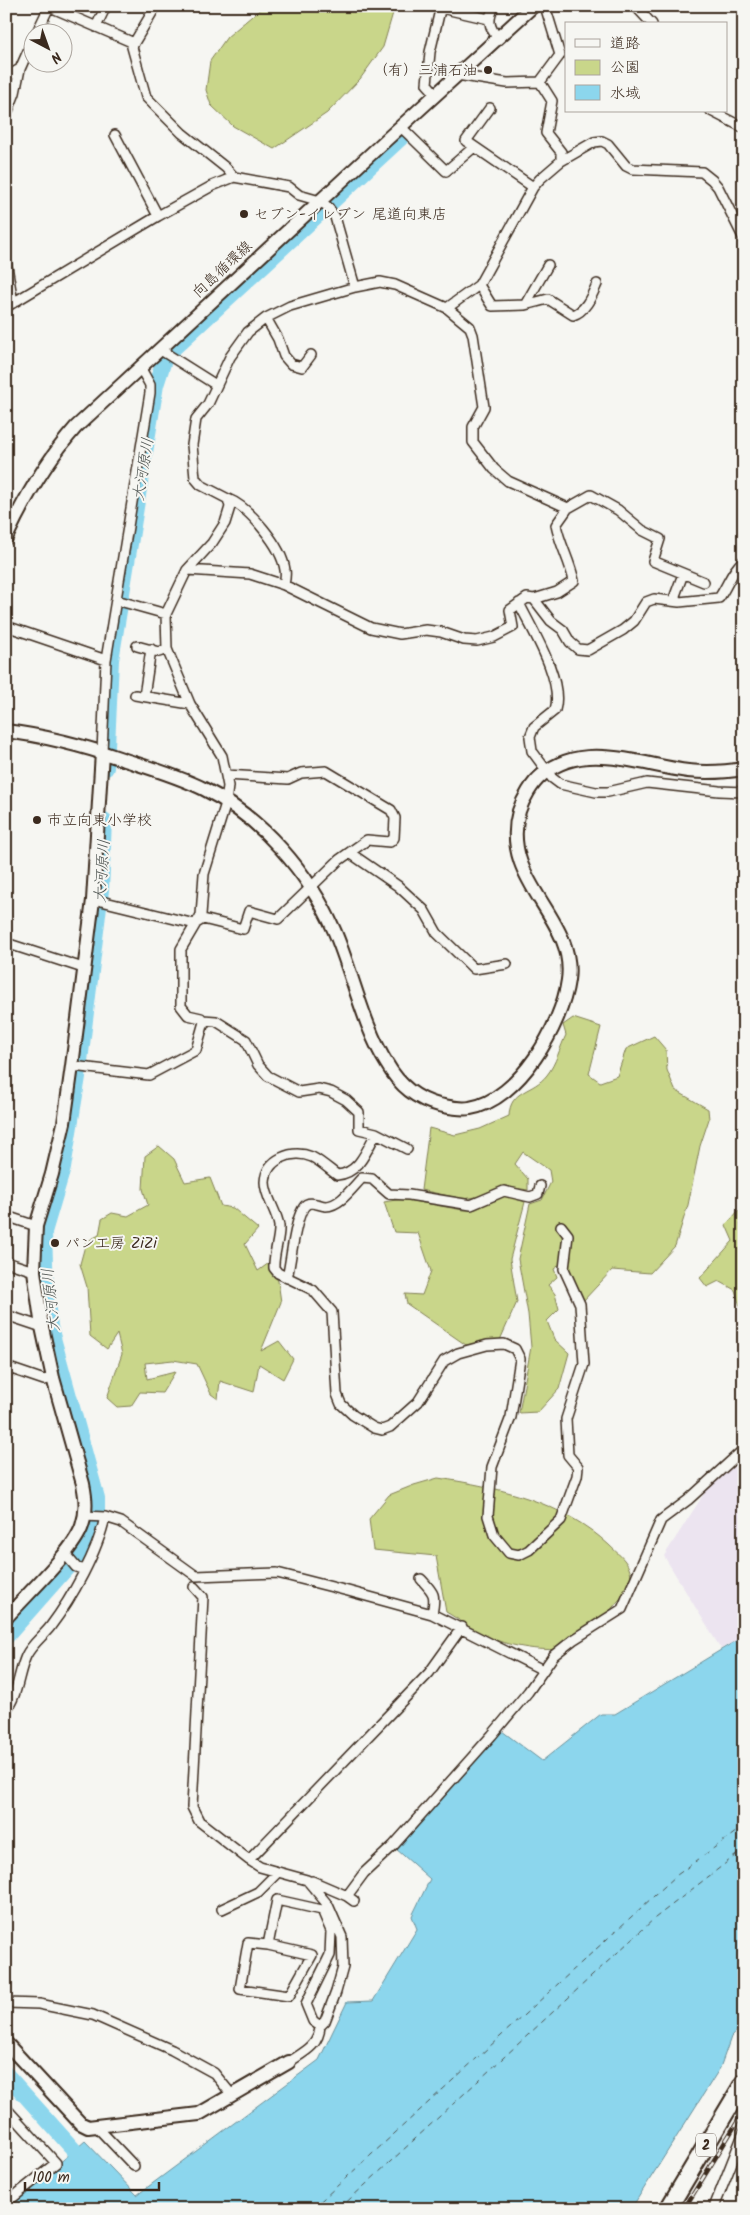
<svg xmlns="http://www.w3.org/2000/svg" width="750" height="2215" viewBox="0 0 750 2215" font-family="Kalam,'Klee One',sans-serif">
  <rect width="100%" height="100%" fill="#f6f6f2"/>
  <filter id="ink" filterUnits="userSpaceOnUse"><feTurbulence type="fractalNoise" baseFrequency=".02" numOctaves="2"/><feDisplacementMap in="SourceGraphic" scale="10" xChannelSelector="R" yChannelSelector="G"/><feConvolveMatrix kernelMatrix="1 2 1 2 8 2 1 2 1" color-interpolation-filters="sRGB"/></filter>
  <g filter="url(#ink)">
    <path fill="#ece4f0" d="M744,1458V1636L721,1649L664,1556L707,1489Z"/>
    <path fill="#c9d68a" stroke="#828054" d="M264,6H395L383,47L360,79L327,113L274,149L233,126L211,105L206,90L210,61L227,37Z
      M573,1018L601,1027L589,1074L600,1082L617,1076L626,1049L654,1036L666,1050L667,1070L675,1090L708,1109L709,1119L700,1146L688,1205L675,1246L650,1273L612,1270L583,1301L561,1264L554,1269L557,1277L548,1285L555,1294L559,1309L547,1321L554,1339L569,1353L559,1389L538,1412L519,1413L531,1347L528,1314L518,1259L530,1204L542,1200L551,1182L549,1170L523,1152L515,1164L528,1179V1190L508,1187L483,1196L463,1199L421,1190L429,1128L455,1135L480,1129L509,1116C510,1089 533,1093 547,1075C556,1064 560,1047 566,1035L563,1025Z
      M159,1146L174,1159L185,1182L210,1178L221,1206L233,1208L258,1229L245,1244L258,1271L269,1263L278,1281L281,1302L261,1351L279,1341L293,1359L283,1379L259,1364L254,1392L220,1381L218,1399L211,1394L197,1364L173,1360L145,1363L147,1379L175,1372L162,1393L140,1392L131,1406L117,1407L107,1398L122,1354L117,1334L107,1349L90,1336L87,1287L80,1264L86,1242L99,1235L102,1219L112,1213L128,1216L148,1205L143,1189L145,1156Z
      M504,1195L525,1202L510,1259L517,1302L500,1340L466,1345L407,1304L405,1294L422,1295L431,1271L418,1233L394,1232L384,1202L402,1199L463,1210L476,1209Z
      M739,1210L741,1230L744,1231V1319L735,1290L719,1281L707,1287L700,1278L733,1241L726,1225Z
      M438,1478C499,1487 563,1502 609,1545C617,1553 627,1560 630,1571C634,1587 622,1596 613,1607C605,1616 581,1641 571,1646C554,1654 514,1647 496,1640C479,1635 462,1621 446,1612L436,1556L373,1550L369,1519L389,1495L414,1485Z"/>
    <path fill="#8cd6ed" stroke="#6c919a" d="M744,1636V2023L731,2037L720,2068L631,2209H6L85,2141L137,2195L319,2060L347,2002L373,2001L417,1929L412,1916L430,1879L395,1848L502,1731L542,1761L601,1714H615Z"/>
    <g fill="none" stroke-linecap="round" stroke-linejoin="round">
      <path stroke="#8cd6ed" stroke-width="16" d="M106,768L111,660L156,385L164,360L174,348L401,138
        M6,1637L87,1545L97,1525V1498L50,1327L46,1293L44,1232L63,1168L78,1077L101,890L104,820
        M6,2074L74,2150"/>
      <path stroke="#4f5552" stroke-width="1" stroke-dasharray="6 5" stroke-linecap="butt" d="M312,2209L677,1875L744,1826
        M339,2209L655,1918L744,1849"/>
      <defs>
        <path id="street" d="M48,6L134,43L132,47L146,97L182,133L226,168L234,177
          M494,6C488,20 488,26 498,38
          M638,6V9L652,24
          M441,8L489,19
          M96,27L106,6
          M37,32L49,7
          M134,43L156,6
          M457,75L507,83L540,82L560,55L545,6
          M6,77L20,69
          M436,94L427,84L430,52L441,6
          M490,108L466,141L533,187
          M711,111L744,128
          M6,116L15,93L20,69L32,42
          M401,127L446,171L473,148
          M115,135L158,216
          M561,161L594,142L602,141L608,144L626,166L632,169L702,172L712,180L718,187L744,239
          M6,167V188
          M6,260L13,303
          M479,285L492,306L525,305L548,299L573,315C586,311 592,295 597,284
          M525,305L548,265
          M6,307L158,216L212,186L234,177L289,187L299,195L320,201L328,207L335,217L355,287
          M447,308L470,327L473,335L484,407L473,427V442L494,469L508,481L568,508L591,495L618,510L642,530L660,539L653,561L704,582
          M266,318L278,339L284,356L291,364L302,367L311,355
          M159,349L216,385
          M228,499C249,507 282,547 285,570C286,574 285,580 284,585
          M187,570L250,574L284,585L371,628L400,634L426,630L441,632L464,640L477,641L494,637L513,627L510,610L527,598L534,599L551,621L563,630L570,642L578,649L588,650L623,630L634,621L646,602L654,599L679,602L719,598C728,585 732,570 744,560
          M534,599L557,592L574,581C570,561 560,545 556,525L568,508
          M116,600L166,614
          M673,601L683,574
          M519,603C532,630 564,680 555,710L534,727L530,737L532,751L552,778L560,784L596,792H608L647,783L719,791L744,792
          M6,626L106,660
          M137,646L159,652L167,649
          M135,695L190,704
          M144,696L151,649
          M102,752L106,660L150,393V385L140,367
          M350,853L398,886L424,910L437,933L474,969L507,964
          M97,900L195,924L203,919L243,929L249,911L278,919L339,860L367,840L390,842L394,838L395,818L391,810L326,771L301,773L288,779L226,775
          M6,943L83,968
          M203,1020L216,1021L246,1040L258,1065L268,1076L299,1092L319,1089L331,1092L346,1100L359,1112V1129L376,1133L407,1149
          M72,1066L149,1075L196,1050L204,1022L201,1018L188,1015L181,1006V949L201,915L204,874L226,803L228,786L222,756L190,704L167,649L166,614L187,570L212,543L225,523L230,507L228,499L201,485L195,478L192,445L196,419L208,404L230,357L248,332L266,318L290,306L355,287L380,282L395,285L447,308L479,285L533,187L540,179L561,161V152L546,133L552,101L540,82
          M376,1133C366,1152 359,1173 337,1175C329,1169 320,1161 312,1157C292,1149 266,1159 265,1182C265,1197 277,1211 279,1226C280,1239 273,1254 274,1268L278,1273L313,1290L332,1312L337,1394L341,1404L353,1415L374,1428L382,1430L390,1427L418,1402L444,1361L458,1353L487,1345L504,1344L515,1349L520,1359L511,1417L492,1467L488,1516L494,1535L509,1553L519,1555L529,1550L561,1520L577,1476L578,1467L568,1455L566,1419L584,1364L580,1304L564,1269L568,1235L561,1226
          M6,1216L36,1226
          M6,1262L34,1271
          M287,1278C291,1263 295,1211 307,1204C313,1201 320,1206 326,1206C340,1206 352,1188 362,1178L372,1179L389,1194L409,1195L471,1205L504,1191L530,1197L538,1194L540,1186
          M6,1315L42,1327
          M6,1367L44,1380L53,1378
          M84,1516L105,1517L121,1522L196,1576L277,1573L348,1591L432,1614L543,1670
          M64,1553L76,1567L84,1570
          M421,1579C434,1593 436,1594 432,1614
          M194,1587L203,1597L192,1807L199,1821L249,1860L260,1867L307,1880L328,1905L342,1937L343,1967L336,1992L325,2021L320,2026L313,2021L306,2004L330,1955L331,1931L322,1910L277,1900L268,1945L248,1943L240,1989L289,1996L312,1955L268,1945
          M6,1710C18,1695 18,1674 26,1656C31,1645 43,1636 50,1627C72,1598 98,1551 105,1517
          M249,1860L429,1673L462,1627
          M312,1881L347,1896L354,1901
          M347,1896L364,1873L393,1846L492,1735L528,1692L554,1655L573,1640L622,1609L661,1520L688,1500L744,1449
          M222,1909L258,1892L278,1872
          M6,2003L39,2004L93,2015L172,2050L214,2073L232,2095
          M289,2062C304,2052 319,2046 320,2026
          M6,2108L56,2163L6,2203
          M96,2126L134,2166
          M717,2209L715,2205L744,2132"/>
        <path id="secondary" d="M6,538C25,497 46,461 76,427L386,140L533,6
          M6,731C46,736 84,746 122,759C150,768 178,776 204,789C261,817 309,873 334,930C352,971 363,1026 387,1064C399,1085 415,1099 439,1105C449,1107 460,1110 470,1108C519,1100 562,1025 568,980C577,917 499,882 519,811C523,799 532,783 542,775C583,740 641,765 688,771C707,773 725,772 744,769
          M6,1618C25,1596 74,1551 82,1526C87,1511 86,1499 83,1484L53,1378L42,1327L34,1271L36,1226L52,1174L64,1123L72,1066L93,900L102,752
          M6,2043L80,2123L88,2127L199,2114L289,2062"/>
        <path id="highway" d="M668,2209L744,2082"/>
      </defs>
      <use href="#street" stroke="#3b2a1e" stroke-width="12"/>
      <use href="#secondary" stroke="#3b2a1e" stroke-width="16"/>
      <use href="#highway" stroke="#3b2a1e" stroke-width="20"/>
      <use href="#street" stroke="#f6f6f2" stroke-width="9"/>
      <use href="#secondary" stroke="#f6f6f2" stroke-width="12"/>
      <use href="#highway" stroke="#f6f6f2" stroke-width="16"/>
      <defs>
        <path id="rail" d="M684,2209L744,2111"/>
      </defs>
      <use href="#rail" stroke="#3b2a1e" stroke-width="4.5"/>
      <use href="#rail" stroke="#f6f6f2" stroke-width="2.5" stroke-dasharray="8" stroke-linecap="butt"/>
    </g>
  </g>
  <g fill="#3b2a1e" stroke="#f6f6f2" stroke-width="2">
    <circle cx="488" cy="70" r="5"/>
    <circle cx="244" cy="214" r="5"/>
    <circle cx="37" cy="820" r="5"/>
    <circle cx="55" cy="1243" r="5"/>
  </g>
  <g text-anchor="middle" stroke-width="4" stroke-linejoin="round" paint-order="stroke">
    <rect fill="#f6f6f2" stroke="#73675e" stroke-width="1" x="696" y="2133.5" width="20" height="23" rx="4"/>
    <g font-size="14" font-weight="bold" fill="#3b2a1e">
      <text x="706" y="2150">2</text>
    </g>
    <g font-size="15" fill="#3b2a1e" stroke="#f6f6f2" text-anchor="start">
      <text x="478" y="75" text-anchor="end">（有）三浦石油</text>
      <text x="254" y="219">セブン-イレブン 尾道向東店</text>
      <text x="47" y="825">市立向東小学校</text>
      <text x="65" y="1248">パン工房 ZiZi</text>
    </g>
    <g font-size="15" fill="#3b2a1e" stroke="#f6f6f2">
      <text transform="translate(222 269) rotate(-43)" y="5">向島循環線</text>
    </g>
    <g font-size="16" font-style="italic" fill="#4f5552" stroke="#f6f6f2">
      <text transform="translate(142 469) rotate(-81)" y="6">大河原川</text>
      <text transform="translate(101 871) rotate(-86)" y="6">大河原川</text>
      <text transform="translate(50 1300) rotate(-96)" y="6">大河原川</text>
    </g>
  </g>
  <rect width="750" height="2215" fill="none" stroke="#f6f6f2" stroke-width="25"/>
  <rect x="12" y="12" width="725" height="2190" fill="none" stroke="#3b2a1e" stroke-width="2" filter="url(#ink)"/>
  <rect x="565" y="22" width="162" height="90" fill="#f6f6f2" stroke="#aba49d"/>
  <rect x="575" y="39" width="25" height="8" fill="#f6f6f2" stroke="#aba49d"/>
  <text x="610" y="48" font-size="15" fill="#3b2a1e">道路</text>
  <rect x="575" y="60" width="25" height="15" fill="#c9d68a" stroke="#aba49d"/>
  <text x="610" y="72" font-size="15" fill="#3b2a1e">公園</text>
  <rect x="575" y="85" width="25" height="15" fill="#8cd6ed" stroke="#aba49d"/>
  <text x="610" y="98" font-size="15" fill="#3b2a1e">水域</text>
  <g transform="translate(48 48) rotate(139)"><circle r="24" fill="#f6f6f2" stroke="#aba49d"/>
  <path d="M0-4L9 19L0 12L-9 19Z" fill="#3b2a1e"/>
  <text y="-8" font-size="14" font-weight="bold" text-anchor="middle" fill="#3b2a1e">N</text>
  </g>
  <path d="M25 2182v8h134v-8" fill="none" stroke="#3b2a1e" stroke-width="2.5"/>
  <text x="32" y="2182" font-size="15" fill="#3b2a1e" stroke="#f6f6f2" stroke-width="4" paint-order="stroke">100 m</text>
</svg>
